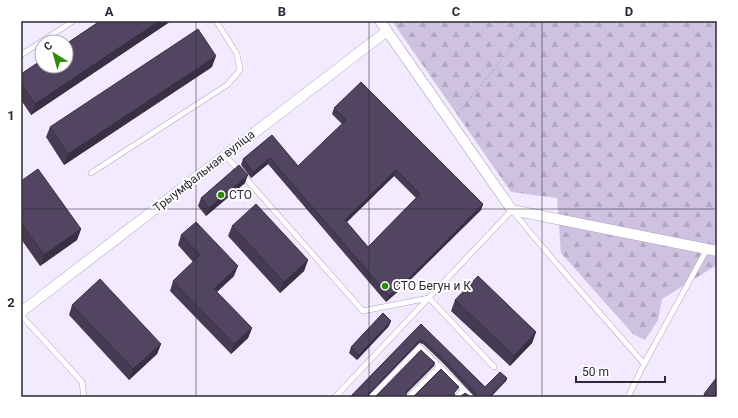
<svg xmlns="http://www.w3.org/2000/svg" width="738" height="418" viewBox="0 0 738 418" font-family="Roboto,sans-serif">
  <defs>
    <pattern id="forest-firs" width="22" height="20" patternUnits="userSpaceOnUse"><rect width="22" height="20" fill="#cfc2e1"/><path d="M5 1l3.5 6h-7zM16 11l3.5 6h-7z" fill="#b2a7c2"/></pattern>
  </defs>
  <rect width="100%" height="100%" fill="#f2eafe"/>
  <path fill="url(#forest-firs)" d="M392,21H717V265L662,299L658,320L645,340L633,334L561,253L557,198L511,192Z"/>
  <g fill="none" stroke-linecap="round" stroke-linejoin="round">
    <defs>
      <path id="lane" d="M21,55L73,21
        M225,155L363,311L429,298L494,367
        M91,173L227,85L240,70L237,54L216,21
        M21,315L82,382L84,397
        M335,397L512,210C554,263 600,312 644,364
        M371,397L420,347L471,397
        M409,397L440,366
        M457,397L464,390
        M628,397L644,364L707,249"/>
      <path id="street" d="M380,21L512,210L717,251
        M21,312L387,31"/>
    </defs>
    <use href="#lane" stroke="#b0a3c2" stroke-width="6"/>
    <use href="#street" stroke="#b0a3c2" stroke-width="11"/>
    <path stroke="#b0a9ba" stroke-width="2" stroke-dasharray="1 3" stroke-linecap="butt" d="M458,113L533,21"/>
    <use href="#lane" stroke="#fff" stroke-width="5"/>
    <use href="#street" stroke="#fff" stroke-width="10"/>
  </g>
  <path fill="#463b53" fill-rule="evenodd" d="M100,21H171L31,115L21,100V74Z
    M212,67L64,165L46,137L50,127Z
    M334,108L483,204L481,210L403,287L386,302L268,164L251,178L241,165L243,159L272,135L298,166L342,124L332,114ZM394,176L416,198L368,247L346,222Z
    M21,181L81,229L77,240L40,266L21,239Z
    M245,183L206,216L198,206L201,198Z
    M232,226L308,260L304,271L280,293L228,236Z
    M181,235L234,276L217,292L252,328L248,338L231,354L170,291L173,281L193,262L178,245Z
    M455,300L536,332L532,343L510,366L451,311Z
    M72,305L161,344L157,354L129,380L69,315Z
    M421,324L485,387L507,378L506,381L474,396L443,363L423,344L419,343L369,395L350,397Z
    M389,326L357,360L349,353L351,347Z
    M704,394L717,397H703Z"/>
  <path fill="#393044" d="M159,21H171L31,115L35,104Z
    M216,56L212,67L64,165L68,154Z
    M270,158L268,164L251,178L253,172Z
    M396,170L394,176L343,226L345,220Z
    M248,175L245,183L206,216L209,208Z
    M483,204L481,210L403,287L386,302L389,296Z
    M81,229L77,240L40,266L44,255Z
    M308,260L304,271L280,293L284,282Z
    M238,266L234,276L210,298L214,289Z
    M391,321L389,326L357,360L359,355Z
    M252,328L248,338L231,354L234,344Z
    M536,332L532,343L510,366L514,356Z
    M420,340L419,343L367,396L368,394Z
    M161,344L157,354L129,380L133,369Z
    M435,363L434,366L406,394L407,391Z
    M507,378L506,381L491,397H489Z"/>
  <path fill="#514561" stroke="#393044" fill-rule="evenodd" d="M100,21H159L35,104L21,84V74L42,60V66H66V44Z
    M198,29L216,56L68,154L50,127Z
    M361,82L483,204L406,281L389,296L270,158L253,172L243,159L272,135L298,166L346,120L334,108ZM396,170L420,194L368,247L345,220Z
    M239,165L248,175L209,208L201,198Z
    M38,169L81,229L44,255L21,223V181Z
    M256,204L308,260L284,282L232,226Z
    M196,222L238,266L214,289L252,328L234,344L173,281L200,255L181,235Z
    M478,276L536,332L514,356L455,300Z
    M100,279L161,344L133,369L72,305Z
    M383,313L391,321L359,355L351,347Z
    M421,324L485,387L500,372L507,378L489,397H473L476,393L444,360L424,341L420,340L368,394L370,397H350Z
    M421,350L435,363L407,391L406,395L408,397H375Z
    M441,369L459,387L454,393L455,397H413Z
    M717,377V397H709L704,394Z
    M465,393L471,397H460Z"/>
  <path fill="none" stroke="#2d2835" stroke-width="1" stroke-opacity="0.55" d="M196,21V397M369,21V397M542,21V397M21,209H717"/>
  <g fill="#2d8c00" stroke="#fff" stroke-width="1.5">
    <circle cx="221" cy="195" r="4"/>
    <circle cx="385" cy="286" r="4"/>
  </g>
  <g text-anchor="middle" stroke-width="4" stroke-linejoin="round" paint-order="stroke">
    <g font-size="12" fill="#2d2835" stroke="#fff">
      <text transform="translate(204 171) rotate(-38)" y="4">Трыумфальная вуліца</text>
    </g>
    <g font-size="12" fill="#2d2835" stroke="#fff" text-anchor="start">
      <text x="229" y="199">СТО</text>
      <text x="393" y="290">СТО Бегун и К</text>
    </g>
  </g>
  <rect width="738" height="418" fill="none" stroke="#ffffff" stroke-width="44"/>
  <g transform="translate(54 54) rotate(323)"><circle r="19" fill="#ffffff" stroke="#aba9ae"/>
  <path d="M0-3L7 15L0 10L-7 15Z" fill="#2d8c00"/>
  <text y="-6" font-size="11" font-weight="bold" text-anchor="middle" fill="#2d2835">С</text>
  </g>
  <path d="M576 376v6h89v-6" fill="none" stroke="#2d2835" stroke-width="2"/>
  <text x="582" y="376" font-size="12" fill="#2d2835" stroke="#ffffff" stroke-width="3" paint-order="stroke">50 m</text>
  <rect x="22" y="22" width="694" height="374" fill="none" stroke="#2d2835" stroke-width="1.5"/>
  <g font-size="13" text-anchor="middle" font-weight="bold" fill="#2d2835">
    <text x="109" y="16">A</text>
    <text x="282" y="16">B</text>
    <text x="456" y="16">C</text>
    <text x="629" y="16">D</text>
    <text x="11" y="120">1</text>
    <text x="11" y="307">2</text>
  </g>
</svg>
